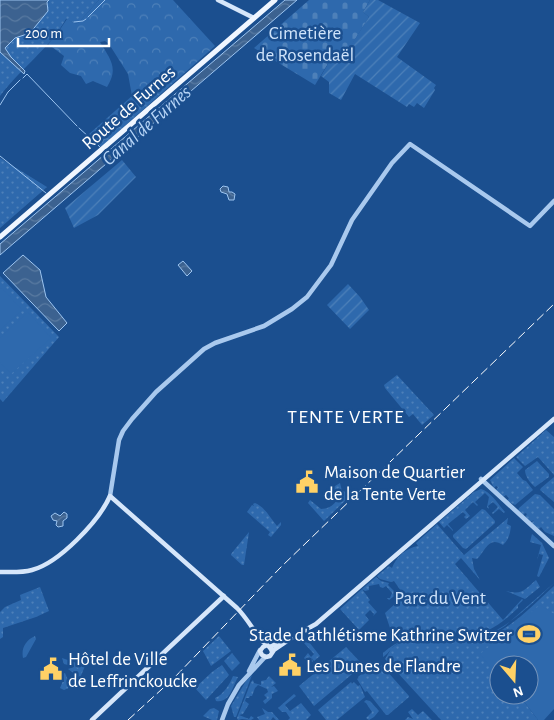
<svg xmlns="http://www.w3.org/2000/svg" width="554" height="720" viewBox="0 0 554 720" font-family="'Alegreya Sans',sans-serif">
  <defs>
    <pattern id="grass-dots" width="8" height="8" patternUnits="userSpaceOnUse" patternTransform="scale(1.25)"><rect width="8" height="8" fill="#2e69ad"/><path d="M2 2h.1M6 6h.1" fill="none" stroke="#4d80b9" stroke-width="1.8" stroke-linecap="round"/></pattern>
    <pattern id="forest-crowns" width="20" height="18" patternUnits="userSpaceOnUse" patternTransform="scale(1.25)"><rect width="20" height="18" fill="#2e69ad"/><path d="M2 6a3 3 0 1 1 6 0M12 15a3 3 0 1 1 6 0" fill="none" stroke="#4d80b9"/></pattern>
    <pattern id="cemetery-stones" width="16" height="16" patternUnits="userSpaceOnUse" patternTransform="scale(1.25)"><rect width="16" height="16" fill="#2e69ad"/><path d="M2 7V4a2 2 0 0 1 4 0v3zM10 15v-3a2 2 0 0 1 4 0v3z" fill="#4d80b9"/></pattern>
    <pattern id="garden-furrows" width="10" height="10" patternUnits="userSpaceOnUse" patternTransform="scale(1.25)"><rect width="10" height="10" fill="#2e69ad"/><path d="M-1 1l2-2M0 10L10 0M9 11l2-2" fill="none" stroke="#4d80b9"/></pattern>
    <pattern id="water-waves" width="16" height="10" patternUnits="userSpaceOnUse" patternTransform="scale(1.25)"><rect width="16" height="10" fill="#3c6290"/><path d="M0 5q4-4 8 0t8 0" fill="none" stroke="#597aa1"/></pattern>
  </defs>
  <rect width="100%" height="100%" fill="#1b4f8f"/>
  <path fill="url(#grass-dots)" d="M49,0H99L79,22L76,24L66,19C49,49 20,69 0,96V47L46,12Z
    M0,158L47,187L0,228Z
    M0,276L59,337L3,402L0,399Z
    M397,375L434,415L422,425L413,414L409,417L385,388L384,385Z
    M546,430L554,437V475L538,457L525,466L516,457Z
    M514,458L523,467L517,473L523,480L526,481L533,490L515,505L507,501L509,498L506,495L503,497L496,490L498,487L496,486L494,488L490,480Z
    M537,461L549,474V477L535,487C530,483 525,476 525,470Z
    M554,477V502L540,490L541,488Z
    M340,483L342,491L337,497H334L330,489Z
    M481,489C491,492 498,504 505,512L504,513L499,509L493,514L492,513L498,507L493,502L488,506L489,509L487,507L489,497L485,493L475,502L478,505L477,506L473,502L465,510L470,516L466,519L464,517L466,515L463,512L448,524L453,530V531L447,525L444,528L439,522L474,492Z
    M343,491L346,492L347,495L348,492L351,495L324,521L308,503L310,500L321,509C333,509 337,500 343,491Z
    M535,494L540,495L554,509V536L545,532L541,527L539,529L531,523L534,520L530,522L525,517L527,514L525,513L523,516L518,511L519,508Z
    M255,503C265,507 271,519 277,526L281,522V525L271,537L268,535L270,532L247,512L252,505L254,506L253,504Z
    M482,509L485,510L495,521V523L466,549L463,548L453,537V535Z
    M508,518L507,524L511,526C510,533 509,540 503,545C488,535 485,552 477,559L472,558L474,569L480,580L461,558L455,564L503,620L522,599L523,600L518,605V608C505,620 493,631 475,634C465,635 454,632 444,631C426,629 410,633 394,640L385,613L406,594L401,591L394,581L391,582L380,579L377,576L389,566L392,568C396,557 406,548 418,546L416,543L437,524L464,555Z
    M249,532L244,565H242L231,555V554Z
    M532,534L542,543L549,558L539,577L537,576L543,555L539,554L537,560L541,545L530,542Z
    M376,577L381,581L389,583L388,585L397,594L389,600L387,598H390L392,593L386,586L383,588L380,587L379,584L369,586V590L365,591L362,589Z
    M536,580L540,587L525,599L506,591C523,595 524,590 536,580Z
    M554,583L505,626C469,650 441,627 403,641C391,645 390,653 383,657V653C399,638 423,633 445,635C458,637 470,640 483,636C507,629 536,600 554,583Z
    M554,586V672L529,665H499V695H519L538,720H441L385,659C387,656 389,652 391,649C416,625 461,647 491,635C513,627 536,602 554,586Z
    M40,587L49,611L36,617L3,628V637L0,639V612L5,607L21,600L20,595Z
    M362,589L370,600L368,602L377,612L373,616L374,614L370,610L365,615L369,620L359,630L340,609Z
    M219,636L231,651L211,666L203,651Z
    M305,641L307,643L309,642L320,656L314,661L311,657L313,661L312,662L310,660L309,663L304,658L308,653L311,657L314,654L303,642Z
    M346,647L363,665L314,706L299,686Z
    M232,653L240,663L232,671L224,661Z
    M62,658L85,666L80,678L68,669L74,667L73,664L68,665L64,664Z
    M376,661H378L409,696V697L388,715H386L367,691L365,692L357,679L359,678L358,677Z
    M222,665L229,675L206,700L195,688L212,672Z
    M65,673L71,687L64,690L60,688L63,681L60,675Z
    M252,675L236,717H234L231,706L246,681Z
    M233,676L238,677C232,688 230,703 216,701L215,698C223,695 230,684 233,676Z
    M269,676L276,683L271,687L274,686L278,691L272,694V698L265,704L263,701L267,698L264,695L268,692L267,689L258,685L255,688L252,696H250L249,698H246L245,701L249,704L243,714L239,715L249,719L251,716L254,718L251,720L242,719L238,720L237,718L251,682L253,680L254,683L261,685V681L266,680Z
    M351,682L352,684L354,682L358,686L360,685L365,697L337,720H326L318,710Z
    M294,694L296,696L285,705L290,711L301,703L311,715L306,720H288L290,718L286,712H282L278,708Z
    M366,700L370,701L379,711L374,717L369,720L366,718L372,712L366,703L364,702Z
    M214,708L219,711L217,720H212L203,716L210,709Z
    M262,708L268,712H272L279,720H276L273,717L271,720H259L257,717L265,714Z
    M412,709L418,715L423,711L432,720H405L408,717L413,719L408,712Z"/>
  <path fill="url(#forest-crowns)" d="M99,0H173L215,46L101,147L89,134L132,96L128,74L109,44L105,41L100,42C110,59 119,68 107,87L93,81L86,84L81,76L70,73L61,65L64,56L48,44L57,34L67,19L76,24L79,22Z
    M35,636L36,639L26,657L23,658C21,648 26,640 35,636Z"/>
  <path fill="url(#cemetery-stones)" d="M309,0H370L363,12L369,17L341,62L332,57L315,85L254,48Z"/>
  <path fill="url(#garden-furrows)" d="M370,0H378L420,23L397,57L436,85L434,88L435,90L424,108L417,103L414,107L409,104L407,107L355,74L341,100L329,93V82L321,76L332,57L341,61L369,17L363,12Z
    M122,160L136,177L98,215L74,228L65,208Z
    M348,284L360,297L369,310L350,329L327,305Z"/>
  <path fill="#2e69ad" d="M2,288L22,310L0,330V289Z
    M28,312L51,338L11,374L0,362V338Z
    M540,605L554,614V709L544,720H538L519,695H529V665H499V678L480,654Z"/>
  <path fill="url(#water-waves)" stroke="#9cc4f0" d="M0,0H49L47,2L48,11L30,33L15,38L5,48L11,57L25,71L24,74L0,52Z
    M285,0H297L0,255V244Z
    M223,186L228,187L229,192H232L235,194L234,200H229L227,194L221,192L220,189Z
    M23,255L40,270L46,297L67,323L59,331L3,273Z
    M183,261L192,271L187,276L178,265Z
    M64,512L67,514V518L63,521V526L58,527L56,525L57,521L53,520L51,516L55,513L60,516Z"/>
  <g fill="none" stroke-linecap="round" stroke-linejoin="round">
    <path stroke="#9cc4f0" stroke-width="1" d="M88,17L105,0
      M74,22L83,21L86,19
      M23,78L27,74L77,126
      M0,105L8,92L20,80
      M79,128L100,147
      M0,156L46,193"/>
    <path stroke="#a9c9ee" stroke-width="4.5" d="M481,479L554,546
      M110,496L119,440L123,431L132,419L156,392L204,349L215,343L264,326L292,309L307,297L331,265L352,220L392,163L410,144L530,226L554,201
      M249,671L260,650
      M222,720L228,704L239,685L265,657"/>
    <path stroke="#d6e6fa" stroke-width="4.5" d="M218,0L254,18
      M0,572C10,572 21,573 32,570C59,563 99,521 110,496L237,608C247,618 253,630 262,641C266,645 271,646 272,652
      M267,645L263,647L260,651L262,655L266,657L270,656L274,650L296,635L316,624L554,419
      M270,647L286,638
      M92,720L224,596"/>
    <path stroke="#f0f6ff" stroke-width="5" d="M0,237L275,0"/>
    <path stroke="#fff" stroke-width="1" stroke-dasharray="9 4" stroke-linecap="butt" d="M128,720L173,679L281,567L554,304"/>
  </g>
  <defs>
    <symbol id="civic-bare" viewBox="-9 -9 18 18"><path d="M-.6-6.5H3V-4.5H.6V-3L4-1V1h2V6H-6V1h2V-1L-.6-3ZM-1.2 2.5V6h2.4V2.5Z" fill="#ffd166" stroke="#1b4f8f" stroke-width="2.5" paint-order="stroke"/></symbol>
    <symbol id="stadium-bare" viewBox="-9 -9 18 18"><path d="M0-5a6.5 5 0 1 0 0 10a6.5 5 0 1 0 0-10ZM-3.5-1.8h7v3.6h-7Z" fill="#ffd166" stroke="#1b4f8f" stroke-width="2.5" paint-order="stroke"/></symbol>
  </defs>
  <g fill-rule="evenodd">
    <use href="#civic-bare" x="291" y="466" width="32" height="32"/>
    <use href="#stadium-bare" x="513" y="618" width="32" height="32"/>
    <use href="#civic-bare" x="274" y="649" width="32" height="32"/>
    <use href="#civic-bare" x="35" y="653" width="32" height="32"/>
  </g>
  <g text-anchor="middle" stroke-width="5" stroke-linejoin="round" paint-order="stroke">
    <g font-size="19" fill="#cfe3fa" stroke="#1b4f8f">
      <text x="305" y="39">Cimetière<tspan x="305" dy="22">de Rosendaël</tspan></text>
      <text x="440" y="604">Parc du Vent</text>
    </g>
    <g font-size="19" fill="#fff" stroke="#1b4f8f">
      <text transform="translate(128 107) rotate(-41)" y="7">Route de Furnes</text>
    </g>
    <g font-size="19" fill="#fff" stroke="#1b4f8f" text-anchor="start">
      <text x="324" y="478">Maison de Quartier<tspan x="324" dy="22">de la Tente Verte</tspan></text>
      <text x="512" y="641" text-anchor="end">Stade d'athlétisme Kathrine Switzer</text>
      <text x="68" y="665">Hôtel de Ville<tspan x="68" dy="22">de Leffrinckoucke</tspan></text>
      <text x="306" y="672">Les Dunes de Flandre</text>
    </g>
    <g font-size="20" font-style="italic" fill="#b5d3f5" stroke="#1b4f8f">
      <text transform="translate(146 125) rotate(-41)" y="7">Canal de Furnes</text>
    </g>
    <g font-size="20" letter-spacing="1" fill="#fff" stroke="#1b4f8f">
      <text x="346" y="423">TENTE VERTE</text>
    </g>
  </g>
  <g transform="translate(514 680) rotate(161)"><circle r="24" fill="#1b4f8f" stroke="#7695bc"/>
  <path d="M0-4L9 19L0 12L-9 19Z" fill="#ffd166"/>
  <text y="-8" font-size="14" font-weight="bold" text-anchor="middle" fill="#ffffff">N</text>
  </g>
  <path d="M18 38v8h91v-8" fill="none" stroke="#ffffff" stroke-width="2.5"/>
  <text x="25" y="38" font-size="15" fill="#ffffff" stroke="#1b4f8f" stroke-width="4" paint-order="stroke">200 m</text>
</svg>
